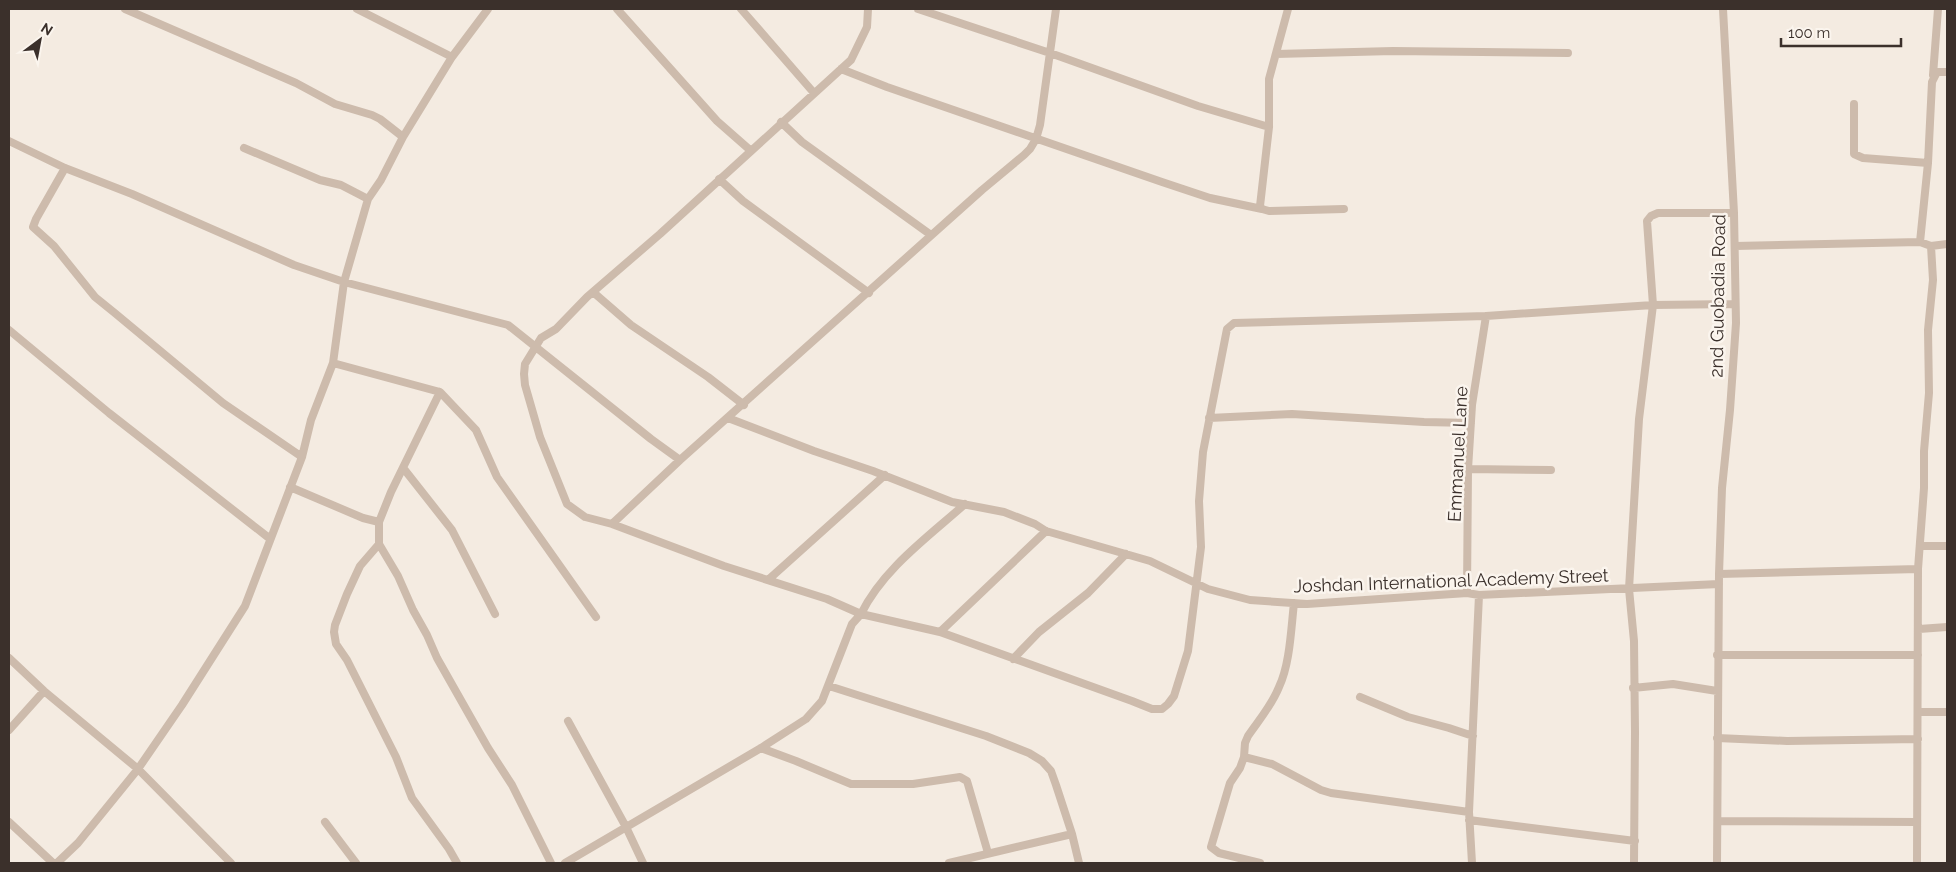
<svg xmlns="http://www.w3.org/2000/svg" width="1956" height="872" viewBox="0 0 1956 872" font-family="Raleway,sans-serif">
  <rect width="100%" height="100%" fill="#f4ebe1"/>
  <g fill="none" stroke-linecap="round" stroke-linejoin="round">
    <path stroke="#cdbbac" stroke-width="8" d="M125,9L296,83L335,104L372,115L380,119L403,137
      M357,9L452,57
      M617,9L717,121L750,150
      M741,9L814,93
      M918,9L1050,53L1198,106L1269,127
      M1288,9L1269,79V127L1260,206L1262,209L1269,211L1344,209
      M1276,54L1393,51L1568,53
      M841,69L887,87L1162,182L1210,198L1262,209
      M1933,75L1938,9
      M1854,104V154L1863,158L1928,163
      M781,122L802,142L931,235
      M9,141L65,168L132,194L294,265L344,282L508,325L651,439L680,460L612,524L724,566L827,599L861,614L852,624L822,701L806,719L761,748L565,863
      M244,148L320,180L341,185L368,199
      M65,168L36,219L33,227L54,246L95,297L116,314L223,403L302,457
      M719,179L743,201L869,293
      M1920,242L1928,163L1932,82L1937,72H1947
      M1735,246L1920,242L1931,246L1947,244
      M593,292L631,325L708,377L744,405
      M9,330L109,413L269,538
      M333,363L440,392L476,430L497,477L596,617
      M440,392L391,492L379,522V544L360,566L347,594L335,625L334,632L336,644L347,660L396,757L412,798L449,849L457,863
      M728,418L814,451L873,471L952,502L1004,512L1035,524L1046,531L1150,561L1208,589L1250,600L1307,604L1467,593L1479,595L1719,584
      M1209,418L1292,414L1424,422L1471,423
      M680,460L982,190L1024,155L1030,149L1036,139L1040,125L1056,9
      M404,469L452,530L495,614
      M1468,469L1551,470
      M290,487L363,518L379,522
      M965,504C928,537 883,569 861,614L940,632L1132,701L1152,709H1162L1168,704L1174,696L1188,651L1201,547L1199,501L1203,452L1226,334L1227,329L1234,323L1486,316L1653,305L1735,304
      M612,524L585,517L567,504L540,437L525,385L524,374L525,364L541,338L556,329L587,297L660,234L851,60L867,27L868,9
      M379,544L398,576L413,610L427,635L437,658L488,748L512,785L551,863
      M1921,546H1947
      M1719,574L1918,569
      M768,580L885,475
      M1467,593L1468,469L1472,405L1486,316
      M1919,629L1947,627
      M940,632L1046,531
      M1717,655H1918
      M9,658L44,691L138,769L231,863
      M1013,659L1039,632L1088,593L1126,554
      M829,686L986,736L1029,753L1042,761L1051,771L1056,785L1072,834L1079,863
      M1633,688L1673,684L1717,691
      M1360,697L1408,717L1449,728L1473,736
      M1918,712H1947
      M568,721L626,827L643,863
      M9,730L44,691
      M1717,738L1787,741L1918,739
      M761,748L796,761L851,784H913L960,777L967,781L988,853
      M1244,757L1245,743L1248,736C1259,720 1272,705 1279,687C1290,664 1291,629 1294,603
      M1469,820L1635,841
      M1718,821L1916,822
      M9,822L53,863
      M325,822L356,863
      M57,863L78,843L138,769L182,705L245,606L302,457L311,420L333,363L344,282L368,199L381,180L403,137L452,57L488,9
      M949,863L1072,834
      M1260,863L1219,853L1211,847L1230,783L1240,768L1244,757L1272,764L1321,790L1331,793L1469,812
      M1472,863L1469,812L1479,595
      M1634,863L1635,732L1634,641L1629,589L1639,419L1653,305L1647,221L1651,216L1658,213H1734
      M1717,863L1719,574L1722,488L1730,410L1736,323L1734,213L1723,9
      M1917,863L1918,569L1924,488V451L1929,393L1928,330L1933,280L1931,246"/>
  </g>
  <g text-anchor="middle" stroke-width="5" stroke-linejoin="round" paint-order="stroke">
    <g font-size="18" fill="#3b302b" stroke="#fbf5ee">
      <text transform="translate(1718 296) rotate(-89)" y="6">2nd Guobadia Road</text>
      <text transform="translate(1458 454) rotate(-87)" y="6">Emmanuel Lane</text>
      <text transform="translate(1451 581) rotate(-2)" y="6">Joshdan International Academy Street</text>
    </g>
  </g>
  <rect width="1956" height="872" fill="none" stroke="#3b302b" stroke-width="20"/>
  <g transform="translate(40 40) rotate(32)" stroke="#fbf5ee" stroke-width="4" paint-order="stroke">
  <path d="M0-4L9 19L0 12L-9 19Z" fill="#3b302b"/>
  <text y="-8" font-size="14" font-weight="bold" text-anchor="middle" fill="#3b302b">N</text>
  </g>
  <path d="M1781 38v8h120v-8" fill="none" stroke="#3b302b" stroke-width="2.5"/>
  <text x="1788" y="38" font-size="15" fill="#3b302b" stroke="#fbf5ee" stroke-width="4" paint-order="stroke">100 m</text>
</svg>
